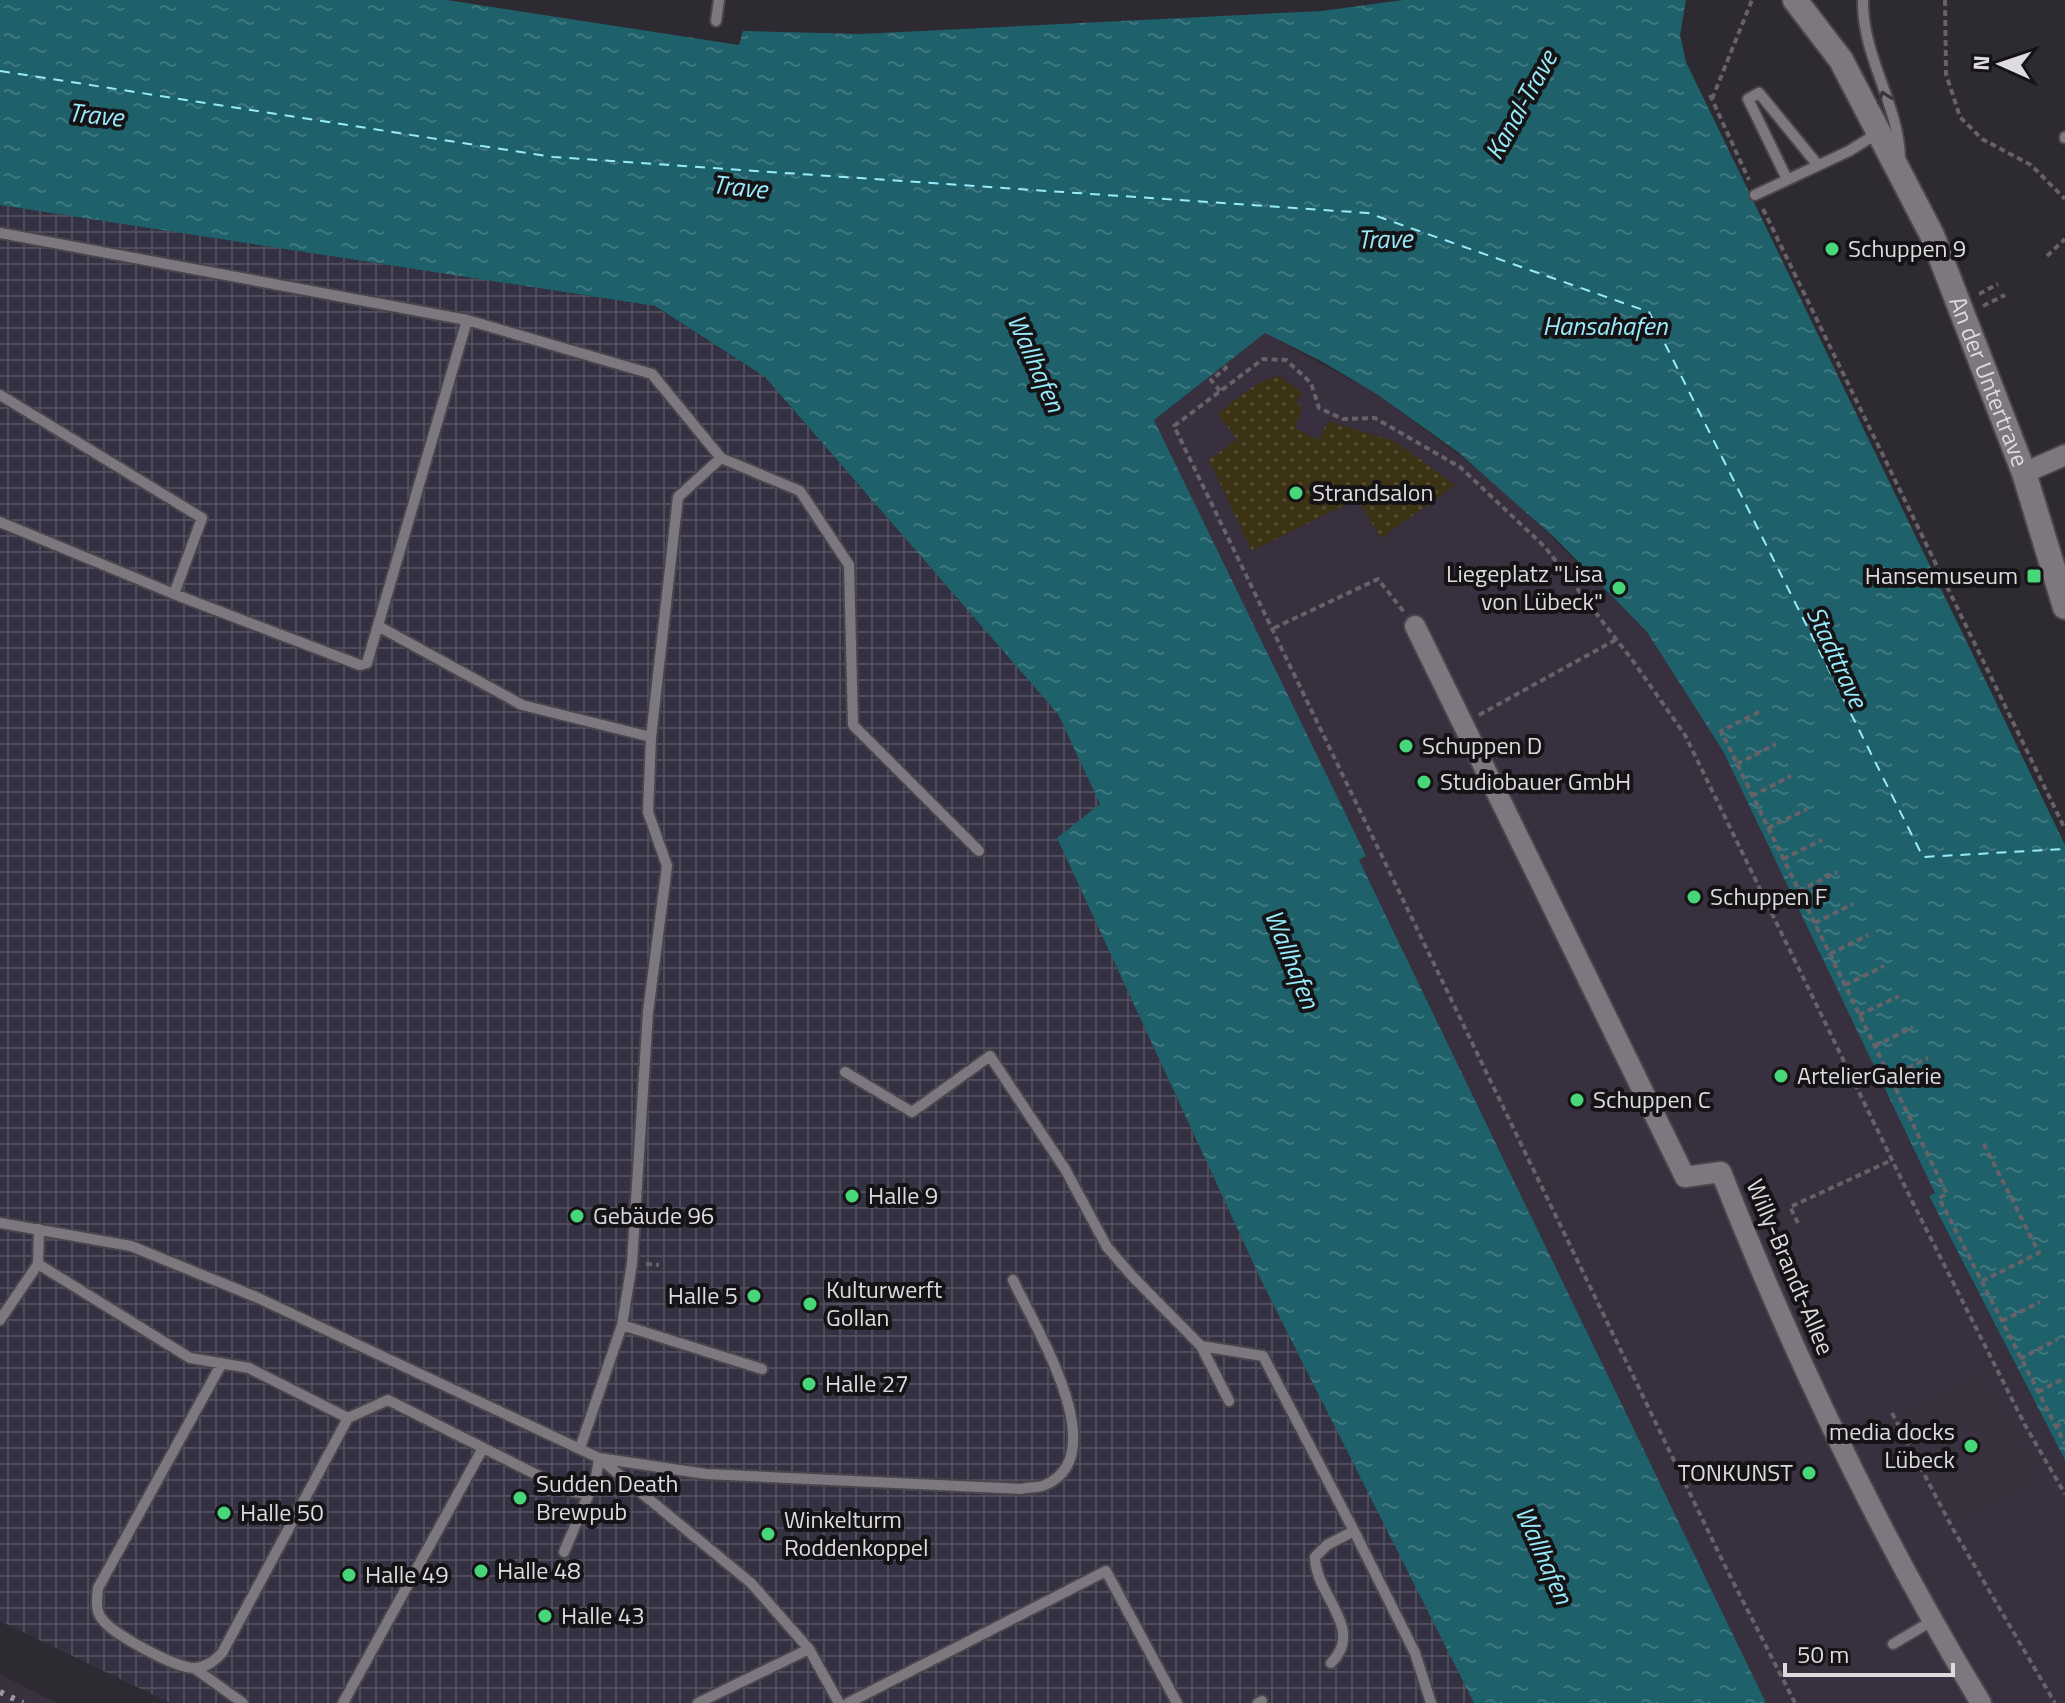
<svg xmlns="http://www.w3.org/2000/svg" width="2065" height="1703" viewBox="0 0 2065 1703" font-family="'Titillium Web',sans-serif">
  <defs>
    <pattern id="industrial-grid" width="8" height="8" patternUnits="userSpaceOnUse" patternTransform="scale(2)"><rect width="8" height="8" fill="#333142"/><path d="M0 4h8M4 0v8" fill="none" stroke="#504e5d"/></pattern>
    <pattern id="sand-dots" width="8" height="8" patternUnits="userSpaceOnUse" patternTransform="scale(2)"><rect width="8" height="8" fill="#3b3313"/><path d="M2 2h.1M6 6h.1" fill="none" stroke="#575035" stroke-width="1.8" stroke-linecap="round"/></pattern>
    <pattern id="water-ripples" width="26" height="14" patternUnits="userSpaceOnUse" patternTransform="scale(2)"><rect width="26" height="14" fill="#1f616b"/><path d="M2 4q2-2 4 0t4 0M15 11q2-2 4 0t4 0" fill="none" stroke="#3f7780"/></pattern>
  </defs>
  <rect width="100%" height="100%" fill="#2e2a31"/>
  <path fill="#382f3f" d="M1265,333L1378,395L1500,486L1647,632L1723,751L1936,1193L1929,1197L2065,1460V1703H1766L1359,860L1365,856L1154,420Z"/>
  <path fill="url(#industrial-grid)" d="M0,205L654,306L765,377L1058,714L1101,804L1057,838L1262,1282L1474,1703H170L0,1621Z"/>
  <path fill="#39313d" d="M1984,1368L2044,1482L1959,1526L1898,1411Z
    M0,1674L56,1703H0Z"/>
  <path fill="url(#sand-dots)" d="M1279,376L1302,393L1297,401L1302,409L1295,428L1319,440L1328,421L1396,442L1455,485L1381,538L1357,499L1252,551L1209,460L1237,439L1218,414C1237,399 1256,380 1279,376Z"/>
  <path fill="url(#water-ripples)" d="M0,0H447L739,45L743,31L860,34L1322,11L1403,0H1686L1680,35L1686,62L2065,845V1460L1929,1196L1935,1193L1723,751L1647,632L1556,539L1458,452L1378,395L1323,362L1265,333L1154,420L1366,856L1359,860L1766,1703H1474L1262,1282L1057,838L1100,804L1058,714L765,377L655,306L0,205Z"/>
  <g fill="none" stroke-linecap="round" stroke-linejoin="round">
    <path stroke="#97ebfa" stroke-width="2" stroke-dasharray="10 8" stroke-linecap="butt" d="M0,71L553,157L1368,213L1649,312L1923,857L2065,849"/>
    <defs>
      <path id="service" d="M1863,0C1862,57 1899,104 1900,159
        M716,21L719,0
        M2065,138V137
        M1787,179L1748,99L1759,93L1817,164
        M1755,195L1849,151L1878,133
        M0,233L467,320L367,663L360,665L174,594
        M0,395L202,518L174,594L0,522
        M721,458L800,491L849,565L853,725L979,851
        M378,626L522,705L651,737L678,497L721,458L652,374L467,320
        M845,1072L912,1112L990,1056L1065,1169L1107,1247L1133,1277L1201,1346L1263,1356L1354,1531
        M0,1223L131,1246L256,1297L599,1458L751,1583L809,1649L839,1703
        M38,1264L190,1358L249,1368L348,1418L388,1400L569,1491L582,1493L591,1488
        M0,1320L38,1264L39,1229
        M622,1325L762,1369
        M1201,1346L1229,1401
        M222,1363L98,1588C97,1599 95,1610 102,1619C112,1634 177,1669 195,1668C207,1667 214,1661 222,1653L348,1418
        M580,1448L622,1325L632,1263L648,1012L667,866L648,812L651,737
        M564,1552L596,1477L599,1458L706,1474L1021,1489C1028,1487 1038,1488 1045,1485C1116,1455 1033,1324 1013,1280
        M1893,1644L1932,1621
        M1331,1663C1366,1629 1315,1595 1315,1557L1327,1545L1354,1531L1415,1653L1431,1703
        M194,1668L243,1703
        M343,1703L483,1448
        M698,1703L809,1649
        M848,1703L1106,1571L1177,1703
        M1258,1703L1262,1701"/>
      <path id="minor" d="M2024,473L2065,455
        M1415,626L1685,1177L1721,1172C1793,1355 1879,1535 1981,1703"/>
      <g id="secondary">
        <path id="s1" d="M1795,0L1841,60L1932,235L2024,473L2065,607"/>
      </g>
    </defs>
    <use href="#service" stroke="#4b464c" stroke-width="14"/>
    <use href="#minor" stroke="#4b464c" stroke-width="24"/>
    <use href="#secondary" stroke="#4b464c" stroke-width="28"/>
    <path stroke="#666268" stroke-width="4" stroke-dasharray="6 4" stroke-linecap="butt" d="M1945,0L1946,74L1960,117L1982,139L2031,165L2065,199
      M1710,95L1749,180
      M1712,99L1752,0
      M1763,209L2065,829
      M2047,256L2065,239
      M1979,294L1998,284
      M1983,306L2005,295
      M1220,391L1211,380L1226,368L1224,365
      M1274,628L1378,579L1404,612
      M1759,712L1721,731L1947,1194L1939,1198L2065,1444
      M1479,715L1617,639
      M1737,764L1776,744
      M1752,796L1791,776
      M1768,828L1807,809
      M1783,859L1822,840
      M1799,891L1837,872
      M1815,923L1853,904
      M1830,954L1868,935
      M1845,985L1884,966
      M1859,1015L1899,996
      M1875,1046L1913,1027
      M1890,1077L1928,1058
      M1798,1223L1790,1207L1892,1160
      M646,1264L659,1265
      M1982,1281L2039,1253L1983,1142
      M2002,1321L2040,1302
      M2020,1359L2058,1339
      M2038,1392L2065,1378
      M1892,1413L1953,1529L2055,1703
      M2055,1427L2065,1422
      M1795,1703L1725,1566L1174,426L1263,359L1286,360L1311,383L1319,408L1343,419L1375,418L1460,467L1545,547L1633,661L1685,735L1913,1203L2025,1425L2065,1494"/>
    <use href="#service" stroke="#7d7780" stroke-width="10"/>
    <use href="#minor" stroke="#7d7780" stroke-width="20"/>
    <use href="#secondary" stroke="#7d7780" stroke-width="24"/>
    <path stroke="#9b979d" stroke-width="6" stroke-dasharray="4 8" stroke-linecap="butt" d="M0,1692L23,1703"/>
  </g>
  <defs><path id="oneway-chevron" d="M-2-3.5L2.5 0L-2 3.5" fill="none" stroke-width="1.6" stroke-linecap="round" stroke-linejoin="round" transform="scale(2)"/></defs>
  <use stroke="#39363b" href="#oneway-chevron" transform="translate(1884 97) rotate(-110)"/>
  <g fill="#48d778" stroke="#151316" stroke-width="3">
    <circle cx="1832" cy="249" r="8"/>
    <circle cx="1296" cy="493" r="8"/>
    <rect x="2026" y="568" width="16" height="16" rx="4"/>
    <circle cx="1619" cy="588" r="8"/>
    <circle cx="1406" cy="746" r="8"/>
    <circle cx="1424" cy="782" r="8"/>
    <circle cx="1694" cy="897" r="8"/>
    <circle cx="1781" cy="1076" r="8"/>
    <circle cx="1577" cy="1100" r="8"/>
    <circle cx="852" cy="1196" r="8"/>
    <circle cx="577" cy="1216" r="8"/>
    <circle cx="754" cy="1296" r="8"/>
    <circle cx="810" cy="1304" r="8"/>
    <circle cx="809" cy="1384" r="8"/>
    <circle cx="1971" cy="1446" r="8"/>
    <circle cx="1809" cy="1473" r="8"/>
    <circle cx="520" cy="1498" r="8"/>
    <circle cx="224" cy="1513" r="8"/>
    <circle cx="768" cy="1534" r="8"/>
    <circle cx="481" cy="1571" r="8"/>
    <circle cx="349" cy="1575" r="8"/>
    <circle cx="545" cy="1616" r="8"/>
  </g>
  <g text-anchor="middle" stroke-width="8" stroke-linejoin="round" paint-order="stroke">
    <g font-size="24" fill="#dedbdf" stroke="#151316" text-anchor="start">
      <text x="1848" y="257">Schuppen 9</text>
      <text x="1312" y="501">Strandsalon</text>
      <text x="1603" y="582" text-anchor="end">Liegeplatz "Lisa<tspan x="1603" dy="28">von Lübeck"</tspan></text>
      <text x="2018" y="584" text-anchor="end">Hansemuseum</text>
      <text x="1422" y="754">Schuppen D</text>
      <text x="1440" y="790">Studiobauer GmbH</text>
      <text x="1710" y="905">Schuppen F</text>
      <text x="1797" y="1084">ArtelierGalerie</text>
      <text x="1593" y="1108">Schuppen C</text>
      <text x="868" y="1204">Halle 9</text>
      <text x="593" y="1224">Gebäude 96</text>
      <text x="826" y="1298">Kulturwerft<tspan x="826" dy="28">Gollan</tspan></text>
      <text x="738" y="1304" text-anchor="end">Halle 5</text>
      <text x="825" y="1392">Halle 27</text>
      <text x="1955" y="1440" text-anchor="end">media docks<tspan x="1955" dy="28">Lübeck</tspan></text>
      <text x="1793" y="1481" text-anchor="end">TONKUNST</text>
      <text x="536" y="1492">Sudden Death<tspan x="536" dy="28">Brewpub</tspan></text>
      <text x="240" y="1521">Halle 50</text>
      <text x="784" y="1528">Winkelturm<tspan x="784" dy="28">Roddenkoppel</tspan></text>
      <text x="497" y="1579">Halle 48</text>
      <text x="365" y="1583">Halle 49</text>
      <text x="561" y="1624">Halle 43</text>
    </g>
    <g font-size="24" fill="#dedbdf" stroke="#151316">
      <text dy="8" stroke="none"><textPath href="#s1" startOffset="430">An der Untertrave</textPath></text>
      <text transform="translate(1790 1267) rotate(67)" y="8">Willy-Brandt-Allee</text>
    </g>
    <g font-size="26" font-style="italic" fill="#97ebfa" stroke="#151316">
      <text transform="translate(1521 105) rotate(-61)" y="9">Kanal-Trave</text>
      <text transform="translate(96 115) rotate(6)" y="9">Trave</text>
      <text transform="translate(740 187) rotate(6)" y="9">Trave</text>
      <text transform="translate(1385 239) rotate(-1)" y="9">Trave</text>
      <text x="1605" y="335">Hansahafen</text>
      <text transform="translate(1036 363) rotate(66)" y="9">Wallhafen</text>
      <text transform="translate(1837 657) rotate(65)" y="9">Stadttrave</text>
      <text transform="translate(1292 959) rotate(68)" y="9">Wallhafen</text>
      <text transform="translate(1544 1555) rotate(66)" y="9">Wallhafen</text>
    </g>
  </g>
  <g transform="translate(2001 64) rotate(273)" stroke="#151316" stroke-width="6" paint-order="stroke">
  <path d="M0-6L14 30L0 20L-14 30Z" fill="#dedbdf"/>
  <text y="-12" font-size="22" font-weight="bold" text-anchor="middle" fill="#dedbdf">N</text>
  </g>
  <path d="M1785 1663v12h168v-12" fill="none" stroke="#dedbdf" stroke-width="4"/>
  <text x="1797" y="1663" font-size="24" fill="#dedbdf" stroke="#151316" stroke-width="6" paint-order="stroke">50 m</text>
</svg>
